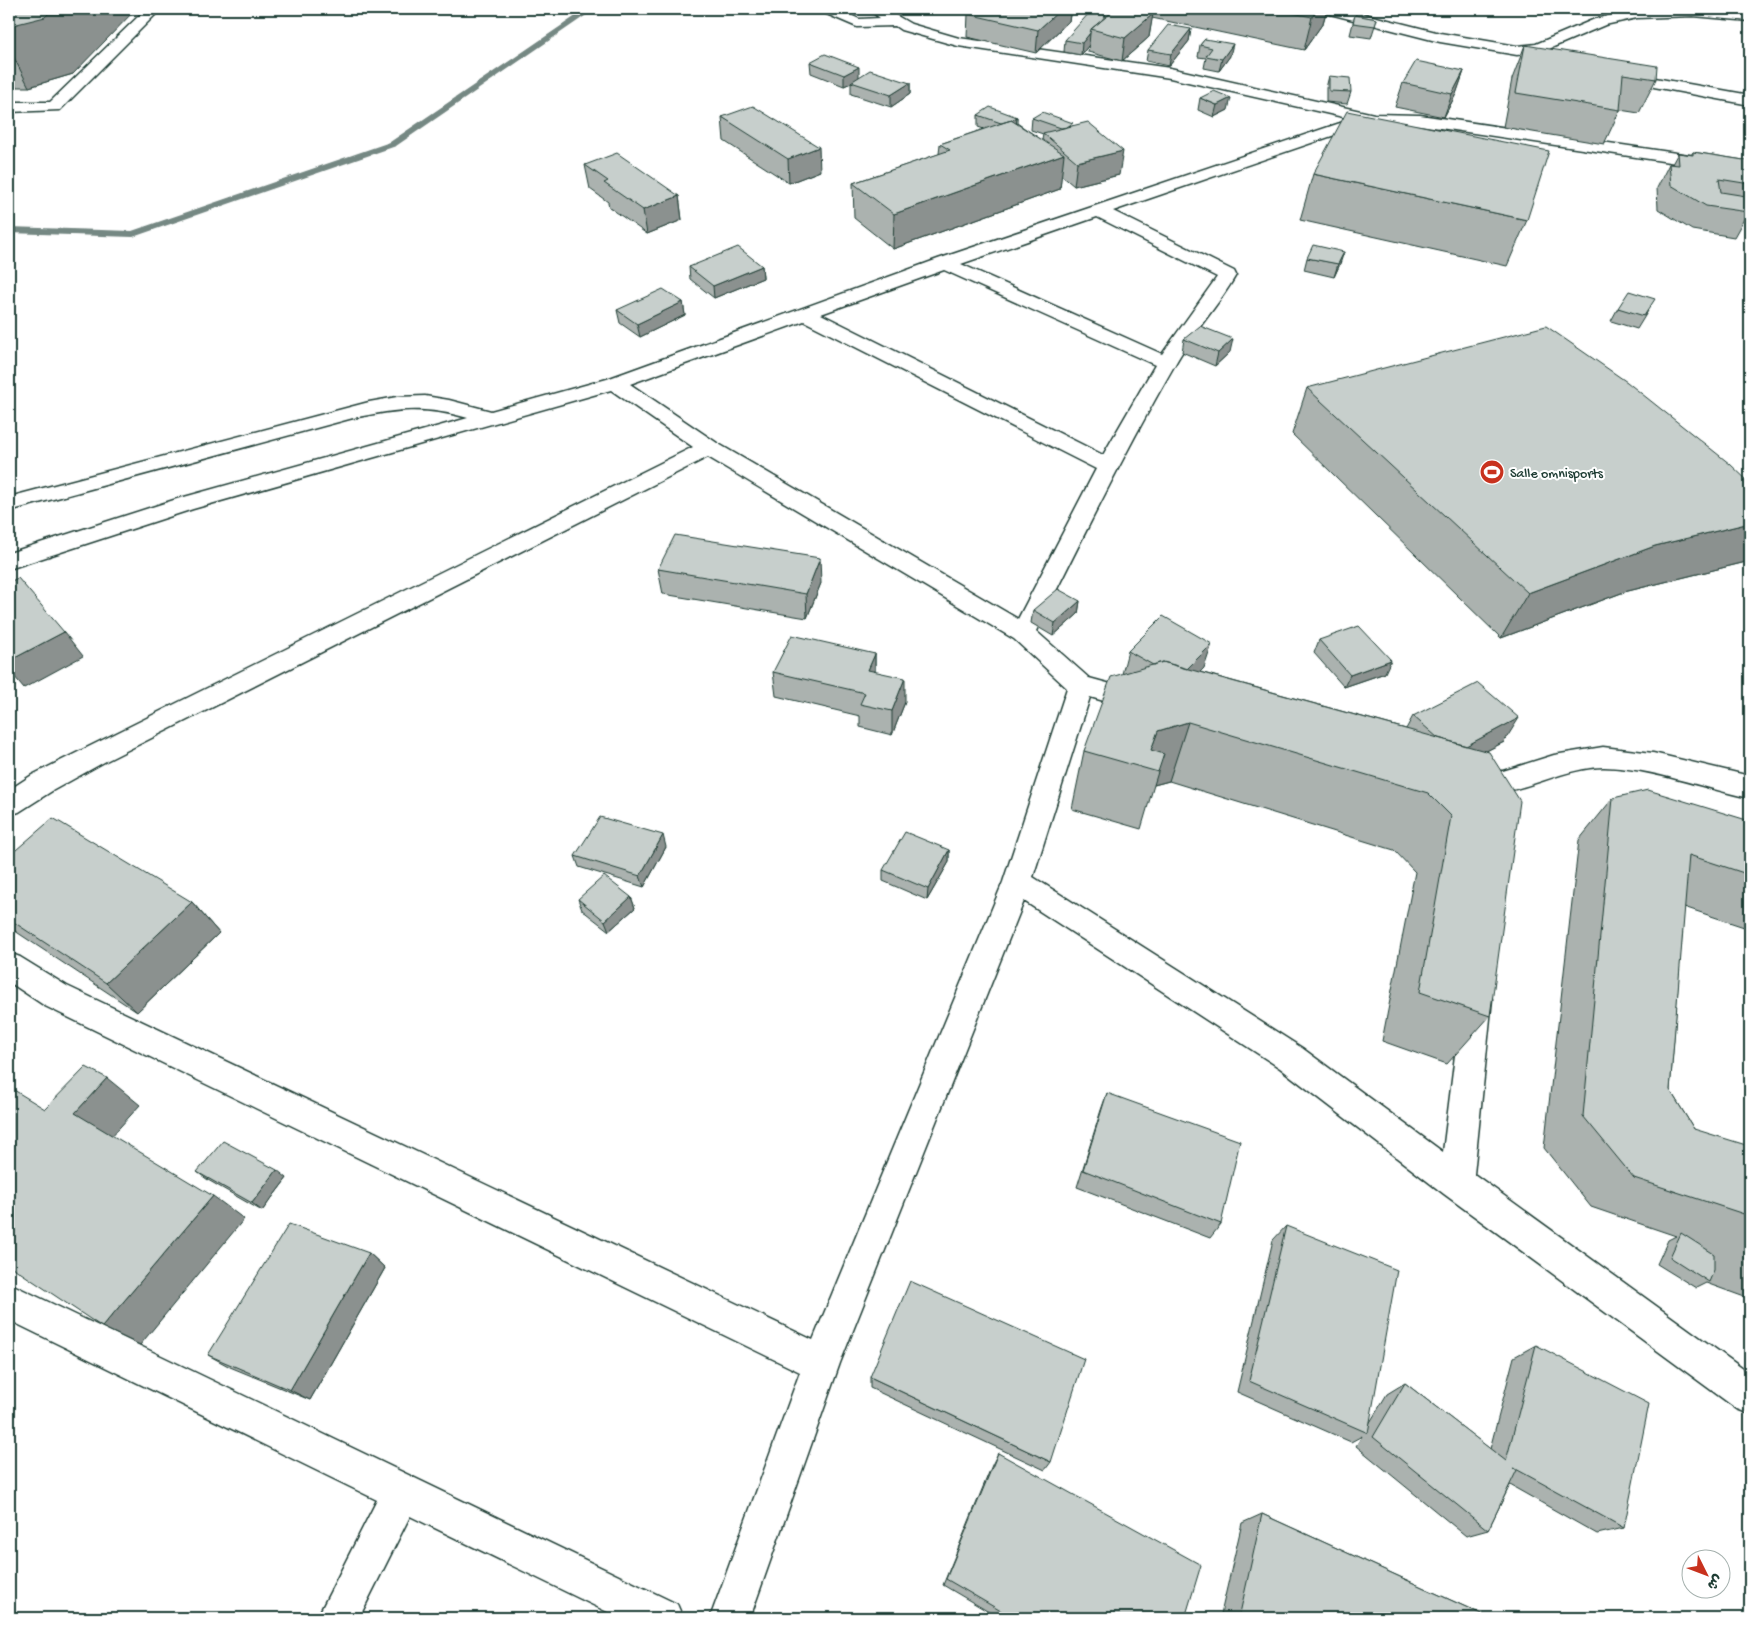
<svg xmlns="http://www.w3.org/2000/svg" width="1759" height="1627" viewBox="0 0 1759 1627" font-family="'Gochi Hand','Playpen Sans Arabic',sans-serif">
  <rect width="100%" height="100%" fill="#fff"/>
  <filter id="ink" filterUnits="userSpaceOnUse"><feTurbulence type="fractalNoise" baseFrequency=".02" numOctaves="2"/><feDisplacementMap in="SourceGraphic" scale="10" xChannelSelector="R" yChannelSelector="G"/><feConvolveMatrix kernelMatrix="1 2 1 2 8 2 1 2 1" color-interpolation-filters="sRGB"/></filter>
  <g filter="url(#ink)">
    <g fill="none" stroke-linecap="round" stroke-linejoin="round">
      <path fill="#758883" fill-rule="evenodd" d="M586,9H595L396,146L133,237L9,233V227L132,231L390,142Z"/>
      <defs>
        <path id="minor" d="M146,9H161L60,110L9,112V102H50Z
          M820,9H838L859,19L880,18L868,9H885L911,24L959,38L1170,68L1374,114L1420,115L1750,164V174L1420,125L1390,123L1364,125L1113,211L1234,271L1236,275C1219,305 1195,330 1178,359C1127,447 1082,539 1036,631L1089,678L1151,695L1155,702L1151,709L1142,712L1090,697L1033,877L1302,1048L1443,1152L1462,999L1466,989L1477,985L1488,989L1492,999L1474,1174L1750,1374V1414L1737,1409L1444,1194L1280,1068L1024,901L840,1363L750,1618H710L800,1372L45,1006L9,982V953L20,957L67,986L813,1340L1003,882L1067,688L1014,639L708,457L106,761L52,791L19,812L9,815V790L32,775L693,447L611,390L193,509L9,569V553L177,499L468,418C423,405 397,409 353,418L9,511V497L369,402L397,397L425,396L449,400L491,411L607,379L938,259L1352,119L1170,78L958,46L901,30L895,26L857,27L822,12ZM1097,217L1217,277L1162,354L961,264ZM944,270L1155,365L1103,455L821,314ZM804,321L1096,469L1018,619L717,443L630,384Z
          M1320,9H1345L1440,33L1517,46L1536,44L1595,19L1637,9H1712L1750,13V21L1693,16L1637,18L1605,25L1544,51L1517,55L1440,42L1322,12Z
          M1616,71L1750,95V105L1611,79L1608,76L1611,73Z
          M1603,747L1653,753L1750,776V798C1702,788 1653,768 1604,767C1556,767 1508,805 1461,790L1458,782L1461,774L1471,771H1503L1554,755Z
          M9,1283L677,1604L683,1618H620L410,1516L359,1618H317L377,1500L9,1320Z"/>
      </defs>
      <use href="#minor" stroke="#1f3d34" stroke-width="3"/>
      <use href="#minor" fill="#fff" fill-rule="evenodd"/>
    </g>
    <path fill="#abb2af" stroke="#1f3d34" d="M9,9L73,74L29,87H9Z
      M975,9H1071L1069,21L1036,53L967,37L968,14Z
      M1106,9H1327L1323,23L1304,50L1152,18L1149,37L1122,61L1088,52L1089,45L1081,55L1064,52L1065,40L1106,15V17L1114,10Z
      M1723,9H1750V11Z
      M1355,15L1377,19L1371,38L1350,35Z
      M1191,29L1189,41L1169,66L1146,61L1148,50Z
      M1205,39L1230,56L1219,71L1204,68L1206,58L1198,57L1200,45Z
      M1525,45L1656,79L1639,113L1620,110L1604,144L1503,127L1512,79Z
      M810,62L859,77L910,83V94L891,107L851,94V83L844,86L811,73Z
      M1464,71L1456,94L1444,117L1395,107L1403,83Z
      M1329,76L1351,92L1347,104L1326,102V88Z
      M1200,98L1228,110L1214,117L1198,110Z
      M978,115L1017,117V123L1042,140L1043,134L1031,130L1032,118L1073,126L1119,175L1074,186L1061,175L1060,189L893,249L854,218L853,183L939,154L940,144L984,129L978,127Z
      M722,117L820,171L789,183L724,141Z
      M1693,152L1750,161V210H1748V212L1734,237L1692,230L1658,209L1657,188L1669,164H1672L1678,153L1691,155Z
      M585,165L679,196L682,220L647,234L609,207L608,202L590,189Z
      M1313,174L1527,220L1507,266L1300,220Z
      M1307,258L1340,264L1334,277L1304,270Z
      M762,266L763,278L714,298L690,279L689,267Z
      M683,302L685,315L640,337L620,323L617,310Z
      M1618,308L1648,311L1637,329L1611,321Z
      M1184,339L1230,352L1215,366L1182,352Z
      M1307,388L1750,561L1624,592L1501,638L1292,434Z
      M658,569L821,583L807,618L663,594Z
      M1080,601L1078,614L1053,636L1031,623L1033,610Z
      M1319,640L1385,673L1344,687L1314,653Z
      M1128,651L1204,668L1200,672L1406,729L1413,716L1504,742L1486,751L1490,1016L1447,1064L1382,1041L1415,872L1394,850L1169,781L1154,785L1141,829L1072,809L1084,751L1122,674Z
      M875,654V671L905,702L892,735L860,727V716L776,696L773,672Z
      M1613,798L1750,821V929L1684,907L1670,1090L1694,1129L1747,1166L1750,1167V1299L1706,1283L1696,1288L1657,1264L1668,1240L1676,1236L1591,1207L1544,1148L1579,840Z
      M666,847L644,887L579,867L575,856Z
      M949,850V862L927,900L883,881V870Z
      M9,856L192,902L219,933L137,1012L9,927Z
      M631,897L635,908L609,931L582,910L578,899Z
      M1107,1093L1221,1224L1210,1238L1077,1187L1101,1110Z
      M197,1172L287,1178L262,1211L208,1180Z
      M1286,1226L1369,1424L1387,1394L1405,1383L1490,1449L1514,1357L1536,1345L1624,1528L1597,1534L1510,1485L1488,1530L1466,1536L1356,1446L1362,1436L1351,1442L1237,1392L1273,1240Z
      M369,1253L385,1268L310,1400L230,1367L208,1355Z
      M870,1377L1051,1462L1045,1470L870,1388Z
      M998,1453L1185,1618H999L943,1585L992,1465Z
      M1262,1514L1490,1618H1220L1242,1523Z"/>
    <path fill="#8b918f" stroke="#1f3d34" d="M9,9H136L73,74L29,87L9,48Z
      M1061,9H1071L1069,21L1036,53L1038,30Z
      M1318,9H1327L1323,23L1304,50L1312,17Z
      M1153,14L1149,37L1122,61L1125,38Z
      M1191,29L1189,41L1169,66L1171,54Z
      M1090,33L1089,45L1081,55L1082,43Z
      M1233,44L1230,56L1219,71L1222,59Z
      M859,67V79L851,82V83L844,86V75Z
      M1464,71L1456,94L1444,117L1452,94Z
      M910,83V94L891,107V95Z
      M1231,98L1228,110L1214,117L1217,105Z
      M1017,117L1016,129L1005,125Z
      M819,147L820,171L789,183L788,159Z
      M1123,151L1119,175L1074,186L1077,162Z
      M1064,154L1060,189L893,249L894,214Z
      M679,196L682,220L647,234L643,210Z
      M1344,252L1340,264L1334,277L1338,264Z
      M762,266L763,278L714,298L713,286Z
      M683,302L685,315L640,337L637,324Z
      M1233,339L1230,352L1215,366L1218,353Z
      M1750,523V561L1624,592L1501,638L1528,593L1655,546Z
      M820,558L821,583L807,618L806,594Z
      M1080,601L1078,614L1053,636L1055,623Z
      M64,632L83,656L24,688L9,670V661Z
      M1212,644L1204,668L1170,703L1177,679Z
      M875,654V678L868,670Z
      M1391,660L1385,673L1344,687L1350,675Z
      M905,678V702L892,735V711Z
      M1519,718L1504,742L1439,775L1454,752Z
      M1188,722L1169,781L1154,785L1158,772L1151,750L1158,731Z
      M663,835L666,847L644,887L640,876Z
      M949,850V862L927,900L928,889Z
      M631,897L635,908L609,931L605,921Z
      M192,902L219,933L137,1012L106,983Z
      M107,1078L140,1105L110,1138L75,1113Z
      M277,1170L287,1178L262,1211L252,1203Z
      M213,1196L244,1219L140,1345L102,1327Z
      M369,1253L385,1268L310,1400L290,1390Z"/>
    <path fill="#c7cfcc" stroke="#1f3d34" d="M9,9H53L45,17L9,26Z
      M975,9H1061L1038,30L968,14Z
      M1116,9H1131L1153,14L1125,38L1091,29Z
      M1273,9H1318L1312,17Z
      M1090,12L1106,15L1101,21L1091,29L1090,33L1082,43L1065,40Z
      M1355,15L1377,19L1375,26L1353,23Z
      M1168,25L1191,29L1171,54L1148,50Z
      M1205,39L1233,44L1222,59L1206,56L1212,48L1200,45Z
      M1525,45L1657,66L1656,79L1623,74L1620,110L1516,93Z
      M825,54L859,67L844,75L810,62Z
      M1416,61L1464,71L1452,94L1403,83Z
      M870,70L910,83L891,95L851,82Z
      M1329,76L1350,78L1351,92L1329,91Z
      M1214,91L1231,98L1217,105L1200,98Z
      M753,106L819,147L788,159L722,117Z
      M990,107L1017,117L1012,120L1001,123L978,115Z
      M1347,111L1549,151L1527,220L1313,174Z
      M1042,112L1073,123L1067,127L1061,128L1032,118Z
      M1011,120L1064,154L894,214L853,183L950,150L940,144Z
      M1088,122L1123,151L1077,162L1043,133Z
      M1693,152L1750,161V184L1719,179L1721,192L1746,196L1748,212L1706,206L1671,185L1669,164L1679,165L1678,153L1693,155Z
      M617,153L679,196L643,210L604,183L608,181L585,165Z
      M1313,245L1344,252L1338,264L1307,258Z
      M738,247L762,266L713,286L689,267Z
      M663,289L683,302L637,324L617,310Z
      M1629,291L1655,299L1644,316L1618,308Z
      M1200,326L1233,339L1218,353L1184,339Z
      M1546,326L1627,382L1730,464L1750,483V523L1655,546L1528,593L1307,388Z
      M675,535L820,558L806,594L658,569Z
      M18,578L64,632L9,661V582Z
      M1058,589L1080,601L1055,623L1033,610Z
      M1163,616L1212,644L1187,669L1163,662L1153,665L1128,651Z
      M1359,626L1391,660L1350,675L1319,640Z
      M792,635L875,654L868,670L905,678L892,711L860,704L865,693L773,672Z
      M1163,662L1489,752L1520,801L1490,1016L1420,992L1451,816L1428,793L1188,722L1158,731L1151,750L1164,754L1158,772L1084,751L1111,677Z
      M1478,683L1519,718L1466,746L1438,738L1413,716Z
      M1648,790L1750,821V875L1689,855L1670,1090L1694,1129L1746,1145L1747,1166L1750,1167V1216L1634,1178L1583,1116L1613,798Z
      M600,817L663,835L640,876L575,856Z
      M53,818L192,902L106,983L9,919V856Z
      M905,832L949,850L928,889L883,870Z
      M604,876L631,897L605,921L578,899Z
      M86,1067L107,1078L75,1113L213,1196L102,1327L9,1265V1087L45,1109Z
      M1107,1093L1240,1141L1221,1224L1083,1170Z
      M223,1141L277,1170L252,1203L197,1172Z
      M289,1224L369,1253L290,1390L208,1355Z
      M1286,1226L1397,1270L1368,1433L1249,1381Z
      M1681,1233L1714,1254V1270L1709,1282L1670,1257Z
      M910,1281L1084,1359L1051,1462L870,1377Z
      M1536,1345L1649,1404L1624,1528L1514,1468L1517,1470L1488,1530L1373,1437L1405,1383L1506,1461Z
      M998,1453L1201,1565L1185,1618H1013L946,1579Z
      M1262,1514L1490,1618H1239Z"/>
  </g>
  <defs>
    <symbol id="stadium-disc" viewBox="-11 -11 22 22"><circle r="9.5" fill="#c8321e" stroke="#fff"/><path d="M0-5a6.5 5 0 1 0 0 10a6.5 5 0 1 0 0-10ZM-3.5-1.8h7v3.6h-7Z" fill="#fff"/></symbol>
  </defs>
  <g fill-rule="evenodd">
    <use href="#stadium-disc" x="1478" y="458" width="28" height="28"/>
  </g>
  <g text-anchor="middle" stroke-width="4" stroke-linejoin="round" paint-order="stroke">
    <g font-size="14" fill="#1f3d34" stroke="#fff" text-anchor="start">
      <text x="1510" y="477">Salle omnisports</text>
    </g>
  </g>
  <rect width="1759" height="1627" fill="none" stroke="#fff" stroke-width="30"/>
  <rect x="15" y="15" width="1729" height="1597" fill="none" stroke="#1f3d34" stroke-width="2" filter="url(#ink)"/>
  <g transform="translate(1706 1574) rotate(132)"><circle r="24" fill="#ffffff" stroke="#a5b1ae"/>
  <path d="M0-4L9 19L0 12L-9 19Z" fill="#c8321e"/>
  <text y="-8" font-size="14" font-weight="bold" text-anchor="middle" fill="#1f3d34">ش</text>
  </g>
</svg>
